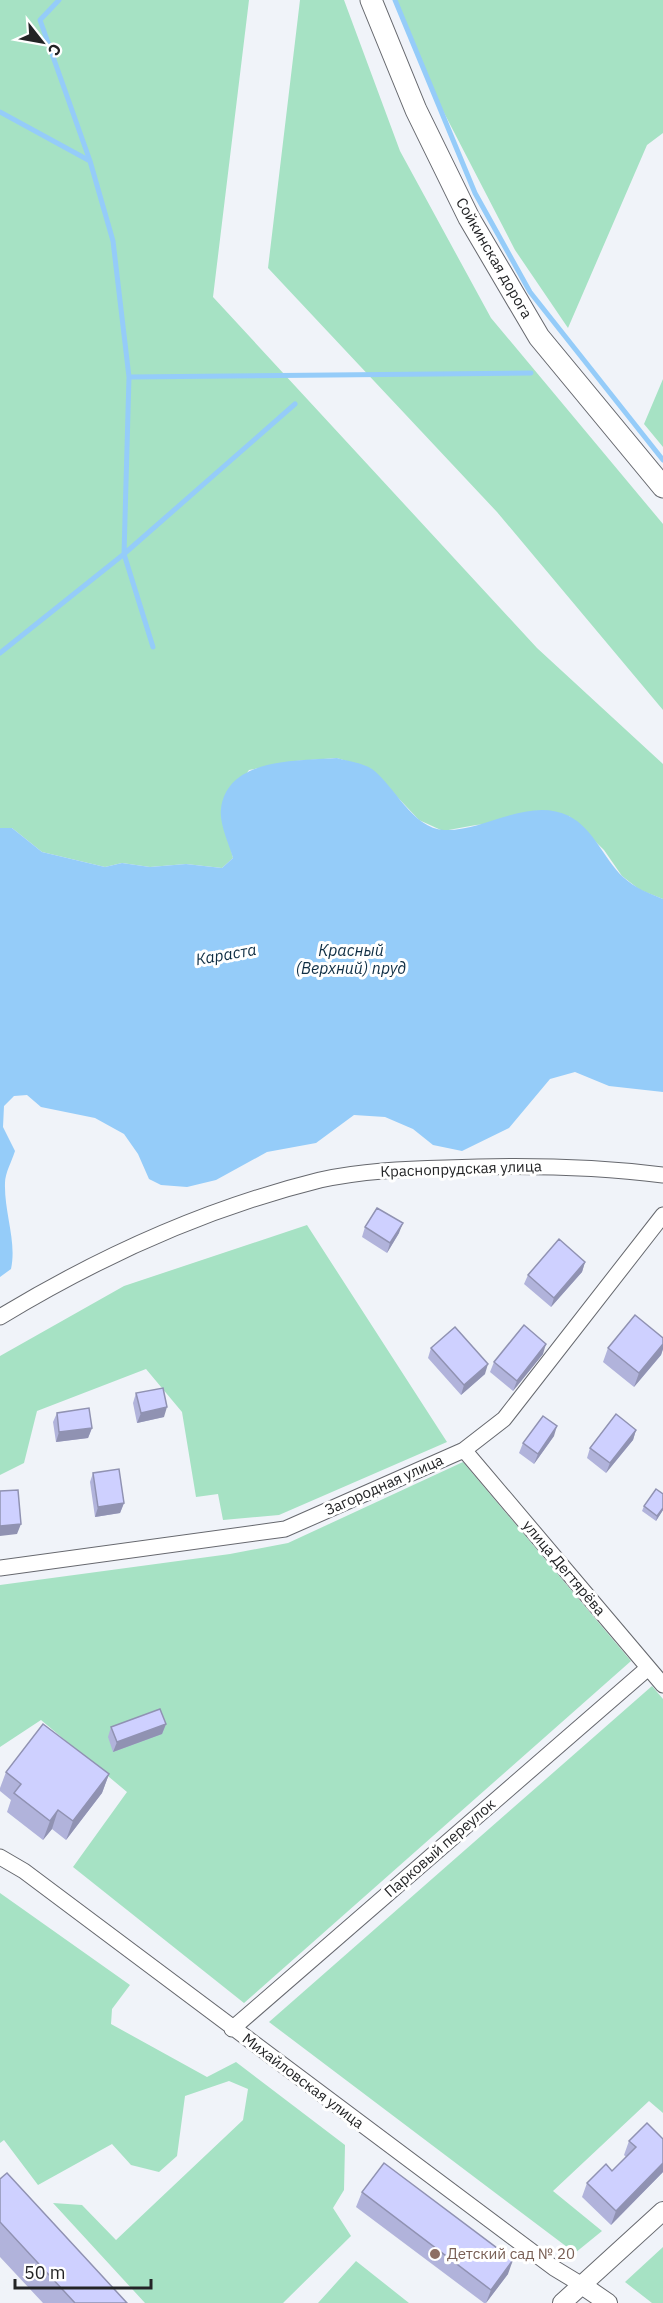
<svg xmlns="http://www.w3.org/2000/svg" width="663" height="2303" viewBox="0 0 663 2303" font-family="'IBM Plex Sans',sans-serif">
  <rect width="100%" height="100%" fill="#f0f3f9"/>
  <path fill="#a6e2c4" d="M0,0H249L213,297L537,648L663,764V899L640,890L622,876L604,850L569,816L476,825L443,831L419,820L371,769L337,758L296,761L249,770L221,809L233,858L222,868L186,864L150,867L122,863L105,867L42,852L12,828H0Z
    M300,0H344L400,151L491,318L663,524V710L497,512L268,268Z
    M393,0H663V133L647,145L568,328L515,250L439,103Z
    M663,379V447L644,424Z
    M307,1225L447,1442L279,1515L223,1520L218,1494L196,1497L182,1412L146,1369L37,1411L24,1463L0,1475V1356L124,1286Z
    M463,1462L631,1661L244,2003L73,1867L127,1792L41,1720L0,1747V1585L230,1554L288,1543Z
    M652,1686L663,1699V2113L649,2101L553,2191L602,2231L575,2253L269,2022Z
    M0,1893L130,1985L112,2009L111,2024L207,2077L236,2062L345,2145L344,2190L333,2208L351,2236L283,2303H145L53,2203L82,2205L116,2240L243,2120L248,2089L229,2081L185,2096L177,2156L159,2172L131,2165L112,2144L38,2185L4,2140L0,2143Z
    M663,2247V2303H652L625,2282Z
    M356,2261L409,2303H318Z"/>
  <path fill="#95ccf9" d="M337,758C347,761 363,763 372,769C394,785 413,829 444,830C484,832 529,796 569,816C594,829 604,859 623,877C635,888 648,893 663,899V1092L609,1086L575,1072L550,1079L509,1128L462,1151L433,1145L413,1129L385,1117L354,1115L316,1143L267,1152L216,1180L187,1187L161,1185L149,1179L138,1154L124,1134L95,1118L41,1107L27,1095L14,1096L4,1106L3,1127L15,1151C12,1161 5,1173 5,1183C4,1213 17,1241 11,1269L0,1277V828H12L42,852L105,867L122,863L150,867L186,864L222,868L233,858C229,844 219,823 221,809C227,757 299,761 337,758Z"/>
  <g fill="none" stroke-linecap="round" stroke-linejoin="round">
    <path stroke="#95ccf9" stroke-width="5" d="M59,0L40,20L90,161L113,241L129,377L124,554L153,647
      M395,0L475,193L530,292L663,460
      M0,112L90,161
      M129,377L531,373
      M0,653L124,554L295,404"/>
    <defs>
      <path id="minor" d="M0,1317C99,1257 207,1208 320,1180C361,1171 404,1169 446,1168C519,1165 590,1166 663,1175
        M464,1450L663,1685
        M0,1568L285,1529L464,1450L504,1419L663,1215
        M0,1857L24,1871L554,2268L582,2285
        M232,2029L648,1668"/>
      <path id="tertiary" d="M582,2285L608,2303
        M562,2303L663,2211"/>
      <path id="secondary" d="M371,0L416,110L469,218L539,337L663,487"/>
    </defs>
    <use href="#minor" stroke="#66686e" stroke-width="17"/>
    <use href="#tertiary" stroke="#66686e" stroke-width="20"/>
    <use href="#secondary" stroke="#66686e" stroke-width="23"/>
    <use href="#minor" stroke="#fff" stroke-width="15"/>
    <use href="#tertiary" stroke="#fff" stroke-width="18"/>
    <use href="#secondary" stroke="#fff" stroke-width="21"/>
  </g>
  <path fill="#b1b3db" d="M365,1227L399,1233L387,1253L362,1237Z
    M585,1262L582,1272L551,1307L524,1284L528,1275Z
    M663,1338V1349L661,1355L634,1387L603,1362L608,1348Z
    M431,1348L485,1374L461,1395L428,1358Z
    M543,1354L513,1391L490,1372L494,1362Z
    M136,1393L164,1417L137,1423L133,1403Z
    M57,1413L92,1428L88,1438L56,1442L53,1422Z
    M636,1430L633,1440L606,1473L587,1458L590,1448Z
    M554,1436L534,1464L519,1453L523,1443Z
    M93,1473L124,1503L120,1513L95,1517L90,1482Z
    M644,1506L663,1510L656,1521L642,1511Z
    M166,1724L162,1734L113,1752L108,1737L111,1727Z
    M6,1772L109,1774L102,1793L66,1840L52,1829L43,1840L7,1812L11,1800L0,1791V1788Z
    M663,2139V2172L611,2225L582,2197L587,2183L612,2171L626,2157L624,2155L629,2141Z
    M0,2179L127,2303H43L0,2257Z
    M362,2192L508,2274L486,2303H484L356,2207Z"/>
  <path fill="#9092b2" d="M403,1223L399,1233L387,1253L390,1243Z
    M585,1262L582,1272L551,1307L554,1298Z
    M546,1344L543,1354L513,1391L517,1381Z
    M663,1344V1349L661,1355L634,1387L639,1373Z
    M488,1364L485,1374L461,1395L464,1385Z
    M167,1407L164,1417L137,1423L141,1413Z
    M557,1426L554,1436L534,1464L538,1454Z
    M92,1428L88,1438L56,1442L59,1432Z
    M636,1430L633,1440L606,1473L610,1463Z
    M124,1503L120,1513L95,1517L98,1507Z
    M663,1508V1510L656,1521L657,1516Z
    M21,1524L17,1534L0,1536V1526Z
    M166,1724L162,1734L113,1752L117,1742Z
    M109,1774L102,1793L66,1840L73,1821Z
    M58,1810L52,1829L43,1840L50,1821Z
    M663,2163V2172L611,2225L616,2211Z
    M513,2260L508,2274L486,2303L491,2290Z"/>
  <path fill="#ced0ff" stroke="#9092b2" stroke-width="1.5" d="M377,1208L403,1223L390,1243L365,1227Z
    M559,1239L585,1262L554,1298L528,1275Z
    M635,1315L663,1338V1344L639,1373L608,1348Z
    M524,1325L546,1344L517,1381L494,1362Z
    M455,1327L488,1364L464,1385L431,1348Z
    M163,1388L167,1407L141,1413L136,1393Z
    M89,1408L92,1428L59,1432L57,1413Z
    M616,1414L636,1430L610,1463L590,1448Z
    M543,1416L557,1426L538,1454L523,1443Z
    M119,1469L124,1503L98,1507L93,1473Z
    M656,1489L663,1494V1508L657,1516L644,1506Z
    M18,1490L21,1524L0,1526V1491Z
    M160,1709L166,1724L117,1742L111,1727Z
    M43,1724L109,1774L73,1821L58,1810L50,1821L14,1793L21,1784L6,1772Z
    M647,2123L663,2139V2163L616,2211L587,2183L606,2164L612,2171L636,2147L629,2141Z
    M384,2163L513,2260L491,2290L362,2192Z
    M7,2173L127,2303H75L0,2222V2179Z"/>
  <circle fill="#8d6e63" stroke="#fff" stroke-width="2" cx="435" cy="2254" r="6"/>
  <g text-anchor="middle" stroke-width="6" stroke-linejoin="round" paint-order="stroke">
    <g font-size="15" fill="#232426" stroke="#fff">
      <text transform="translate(494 258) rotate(60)" y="5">Сойкинская дорога</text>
      <text transform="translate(461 1169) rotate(-2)" y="5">Краснопрудская улица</text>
      <text transform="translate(384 1485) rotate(-24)" y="5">Загородная улица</text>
      <text transform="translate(564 1568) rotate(50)" y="5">улица Дегтярёва</text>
      <text transform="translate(440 1848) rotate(-41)" y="5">Парковый переулок</text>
      <text transform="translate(303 2081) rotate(37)" y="5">Михайловская улица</text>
    </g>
    <g font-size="15" fill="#785e54" stroke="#fff" text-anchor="start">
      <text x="447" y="2259">Детский сад № 20</text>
    </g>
    <g font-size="16" font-style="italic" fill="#0f2e44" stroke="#fff">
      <text x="351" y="956">Красный<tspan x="351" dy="18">(Верхний) пруд</tspan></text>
      <text transform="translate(226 954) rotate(-10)" y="6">Караста</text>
    </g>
  </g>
  <g transform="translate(42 42) rotate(121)" stroke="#ffffff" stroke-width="4.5" paint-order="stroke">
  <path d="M0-4.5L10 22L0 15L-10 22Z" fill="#232426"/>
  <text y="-9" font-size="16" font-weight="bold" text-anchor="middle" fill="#232426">С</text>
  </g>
  <path d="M15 2279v9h136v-9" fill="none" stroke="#232426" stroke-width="3"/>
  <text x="24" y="2279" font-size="18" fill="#232426" stroke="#ffffff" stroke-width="4.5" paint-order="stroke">50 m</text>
</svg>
